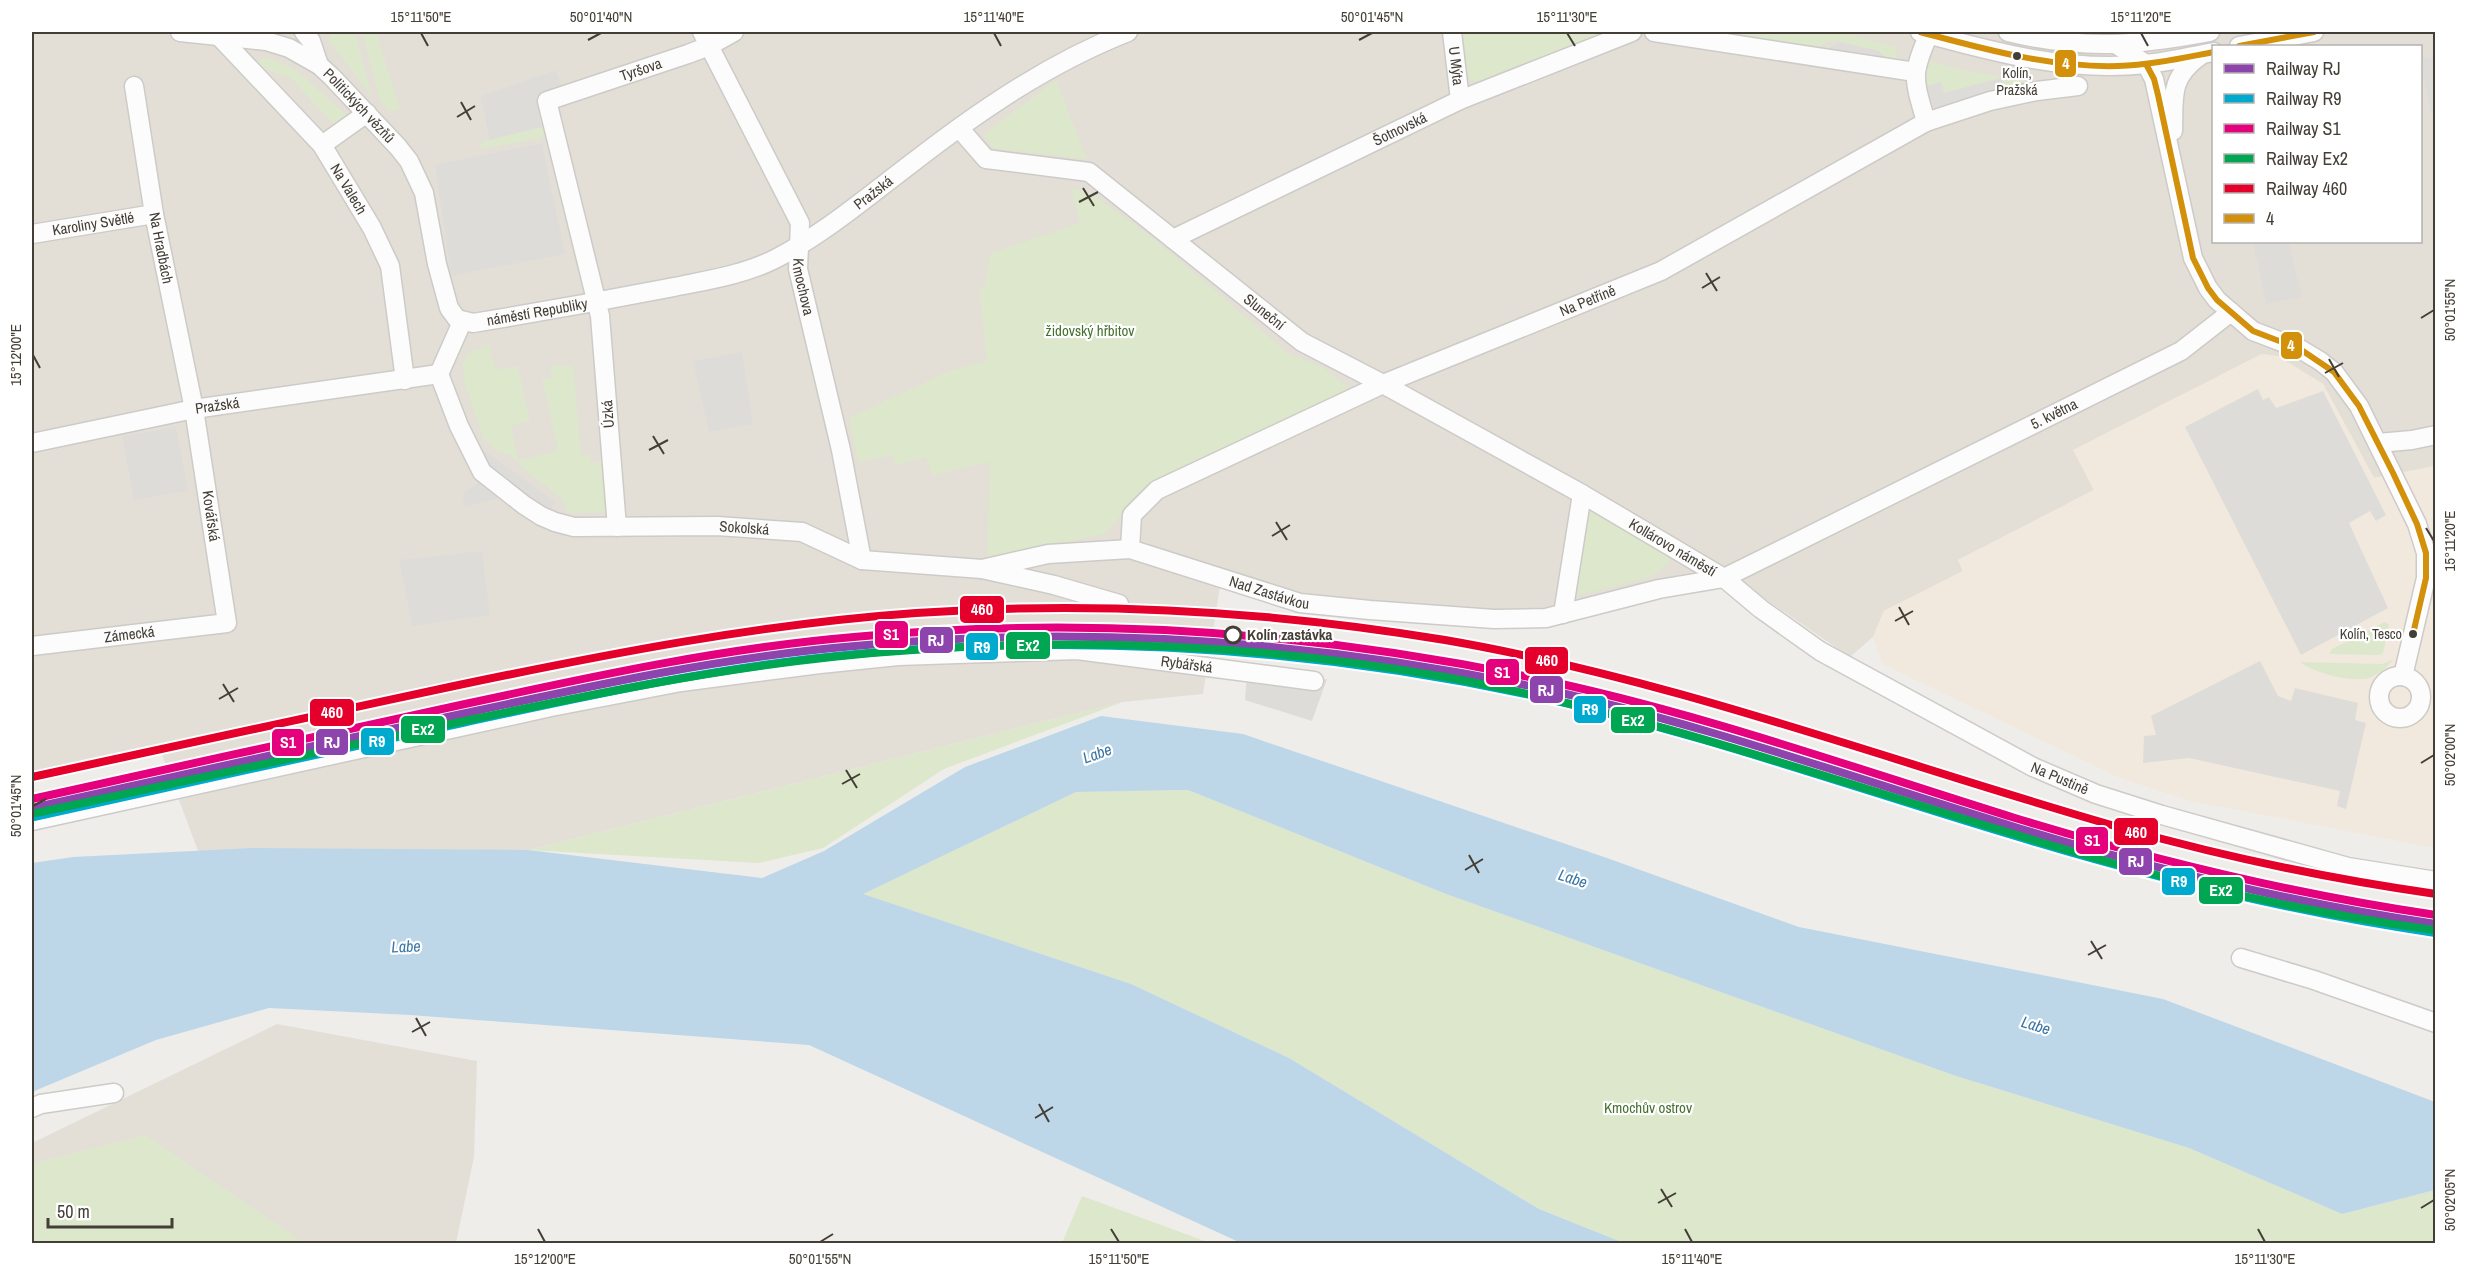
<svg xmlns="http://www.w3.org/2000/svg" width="2467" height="1275" viewBox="0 0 2467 1275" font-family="'Archivo Narrow',sans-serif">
  <rect width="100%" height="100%" fill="#efedea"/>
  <path fill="#e3dfd7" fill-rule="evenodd" d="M32,32H2435V466L2374,478L2323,384L2262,354L2074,450L2094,490L1958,560L1963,571L1884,611L1873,637L1850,657L1736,579L1702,576L1523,612L1306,599L1222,574L1203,694L1123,702L528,850L198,851L160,749L32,777ZM2214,46H2420V242H2214Z
    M277,1024L477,1061L474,1157L456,1243L32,1244V1143Z"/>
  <path fill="#f1e9dd" d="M2262,354L2278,356L2323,384L2374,478L2435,466V848L2190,801L2120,778L1882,664L1873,637L1884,611L1963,571L1958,560L2094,490L2073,450Z"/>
  <path fill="#dce7cc" d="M333,32H355L372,97L328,39Z
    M362,32H376L400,109L387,111L379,97Z
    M1461,32H1605L1483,82L1474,81L1467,77Z
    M1709,32H1842L1898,48L1895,55L1902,63L1888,61L1879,51L1832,40L1819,47Z
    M270,58L296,70L351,119L338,129L292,79C280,73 269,73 258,64L260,59Z
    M1927,60L1967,71L2025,81L2007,89L2001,78L1944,93L1941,82L1927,86L1923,70Z
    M1056,80L1087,159L993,148L983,135Z
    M541,127L545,134L542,138L483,149L480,148L479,145L484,141Z
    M1071,188L1092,194L1155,240L1288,353L1324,368L1337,380L1348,386L1344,393L1127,509L1104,534L987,559L990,462L932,475L926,457L895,466L893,455L858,462L849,418L949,371L987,361L979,291L985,285L990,254L1080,223Z
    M489,344L495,370L518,366L530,421L511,426L518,460L558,451L542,379L552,378L550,366H573L581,455H591V463L606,462L609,512L568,513L562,498L532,476L510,455L497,451L484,439L465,385L463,363L467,354Z
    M1586,503L1669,554V563L1651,577L1569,598Z
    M2385,622L2389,625L2383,653L2380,655L2329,654L2332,649Z
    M2394,659C2388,666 2380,673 2372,677C2355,684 2314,673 2300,662L2382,664Z
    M1123,702L944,769L823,848L759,863L528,850Z
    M1188,790L1446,894L1956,1076L2189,1148L2342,1214L2435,1190V1243H1624L1539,1209L1289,1058L1131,984L862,894L1076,792Z
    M145,1135L303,1242L304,1243H32V1166L41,1161Z
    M1082,1196L1210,1243H1062Z"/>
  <path fill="#dedcd9" d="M1840,42L1879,51L1888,61L1824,51Z
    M2435,56V112L2431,113L2423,74H2421V60Z
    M556,70L561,86L536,96L541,127L490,140L480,96Z
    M2001,78L2007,89L1935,111L1927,86L1941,82L1944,93Z
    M542,143L565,254L451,276L435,165Z
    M2253,242H2288L2302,297L2266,304Z
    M742,352L753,424L709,432L693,361Z
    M2258,389L2263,400L2269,397L2276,408L2323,391L2386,515L2376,521L2370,511L2349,523L2388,608L2301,655L2185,427Z
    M458,393L469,424L480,447L555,502L549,512L520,493L464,507L463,493L490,475L449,395Z
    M176,427L188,491L134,500L122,436Z
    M482,551L490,615L412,626L399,560Z
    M2260,661L2278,696L2291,701L2295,688L2358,703L2355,720L2366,723L2346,809L2337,806L2340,791L2189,758L2143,763L2144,736L2156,735L2151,716Z
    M1247,673L1314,681L1327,679L1312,721L1245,700Z"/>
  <path fill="#bdd7e9" d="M1101,716L1243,734L1607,858L1799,927L2163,999L2435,1102V1190L2342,1214L2189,1148L1956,1076L1446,894L1188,790L1076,792L863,894L1131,984L1289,1058L1539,1209L1624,1243H1241L809,1045L410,1015L269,1008L156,1040L32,1092V863L73,857L252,848L528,850L762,878L824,851L965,767Z"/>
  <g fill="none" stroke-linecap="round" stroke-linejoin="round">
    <defs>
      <g id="minor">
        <path id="s1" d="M180,32L266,41L289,48L319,65L332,77L398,147L409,161L424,193L437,264L449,308L457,319L473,323C540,312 607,300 674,287C708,280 743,275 775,259C824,234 867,197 912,163C979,111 1049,63 1128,32"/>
        <path id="s2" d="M215,32L322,145L372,228L390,266L405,380"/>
        <path d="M304,32L311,41L319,65"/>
        <path id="s3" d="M702,32L800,223L798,269L841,450L862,560"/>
        <path id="s4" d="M1452,32L1460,100"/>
        <path d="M1654,32L1915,72"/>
        <path d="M1920,32C1993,52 2070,73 2146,64C2168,62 2191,56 2214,52"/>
        <path d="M2008,32C2081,50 2136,46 2210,32"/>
        <path d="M2117,45L2146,64L2154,79L2193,258L2208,288L2217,300L2253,331L2300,349L2320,361L2334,372L2359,406L2417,524L2426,553V578L2403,676"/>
        <path d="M2239,46L2314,32"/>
        <path d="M1926,122C1914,79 1910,76 1929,34"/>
        <path id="s5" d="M960,129L986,159L1089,172L1302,342L1383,384L1582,494L1724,578L1761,609L1820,651L2033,767L2096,794L2162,815L2348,867L2436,881"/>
        <path d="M2173,131C2174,97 2169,78 2200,56"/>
        <path d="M322,145L367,113"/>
        <path id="s6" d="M32,234L154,214"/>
        <path id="s7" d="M1173,239L1460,100L1632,32"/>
        <path id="s8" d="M439,374L459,426L482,472L524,505L541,516L555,522L574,527L717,526L802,532L862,560L982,569L1054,585L1119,604"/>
        <path d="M439,374L462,322"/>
        <path id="s9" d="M32,443L194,409L439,374"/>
        <path d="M2378,443L2412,440L2436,435"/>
        <path id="s10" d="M617,527L600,316L547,101L688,54L709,46L734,32"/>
        <path id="s11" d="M1130,549L1132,515L1157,490L1383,384L1661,271L1926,122L1990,101L2037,91L2078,86"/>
        <path id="s12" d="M982,569L1048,554L1130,549L1300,603L1370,610L1494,619L1546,618L1659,589L1724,578L2181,351L2231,312"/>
        <path d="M1563,614L1582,494"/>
        <path id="s13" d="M32,646L227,623L194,409L154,214L134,86"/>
        <circle cx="2400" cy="697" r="21"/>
        <path id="s14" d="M32,821L551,707L681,682L820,664L898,656L1077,650L1314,681"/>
        <path d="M2241,958L2314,980L2436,1023"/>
        <path d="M32,1108L41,1104L114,1093"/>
      </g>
    </defs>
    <use href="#minor" stroke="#cdcbc7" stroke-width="21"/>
    <use href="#minor" stroke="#fdfcfc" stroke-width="18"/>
    <defs>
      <path id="bus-1" d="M1920,32C1984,49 2051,68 2118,66C2151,65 2182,58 2214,52
        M2239,46L2314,32
        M2146,64L2154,79L2158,95L2193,258L2208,288L2217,300L2253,331L2300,349L2334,372L2359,406L2393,473L2417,524L2426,553V578L2413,634"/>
    </defs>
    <use href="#bus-1" stroke="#fff" stroke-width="10"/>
    <use href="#bus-1" stroke="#d3910b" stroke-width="6"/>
    <defs>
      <path id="rail-1" d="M32,808C177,776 321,744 466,713C595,685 723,657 855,646C1080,625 1308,640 1530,686C1695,721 1854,778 2015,827C2153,869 2293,903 2436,924"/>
      <path id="rail-2" d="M34,817C178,785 323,753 467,722C596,694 724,666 856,654C1081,634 1309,648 1530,695C1695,731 1854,788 2015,836C2153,878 2292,912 2435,933"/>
      <path id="rail-3" d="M32,799C176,767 321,735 465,704C594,676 723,648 854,637C1080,616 1307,631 1529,677C1695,711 1854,768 2015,818C2153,860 2293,894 2436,915"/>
      <path id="rail-4" d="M36,813C180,782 324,750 469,720C589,695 710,670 832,657C1036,636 1244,641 1445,677C1676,719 1895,803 2120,865C2223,894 2328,915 2433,930"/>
      <path id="rail-5" d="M32,777C172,747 313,716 454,686C607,654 760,624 916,613C1093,601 1271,611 1445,640C1677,680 1897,764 2122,828C2225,857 2330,879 2436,894"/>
    </defs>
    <use href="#rail-1" stroke="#fff" stroke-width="12"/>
    <use href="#rail-2" stroke="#fff" stroke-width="12"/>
    <use href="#rail-3" stroke="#fff" stroke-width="12"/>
    <use href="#rail-4" stroke="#fff" stroke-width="12"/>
    <use href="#rail-5" stroke="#fff" stroke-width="12"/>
    <use href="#rail-1" stroke="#8e44ad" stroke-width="8"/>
    <use href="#rail-2" stroke="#00a9ce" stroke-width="8"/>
    <use href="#rail-3" stroke="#e5007d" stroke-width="8"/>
    <use href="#rail-4" stroke="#00a651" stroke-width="8"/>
    <use href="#rail-5" stroke="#e4002b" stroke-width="8"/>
  </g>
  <path fill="none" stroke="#443f36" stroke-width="2" d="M421,33L428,46M994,33L1001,46M1567,33L1575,46M2141,33L2148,46M588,40L601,33M1359,40L1372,33M461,102L471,120M457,117L475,106M1083,188L1094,206M1079,202L1098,192M1706,273L1717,291M1702,288L1720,277M2421,318L2434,310M33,355L40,368M2329,359L2339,377M2325,373L2343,363M653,436L664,454M649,450L668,440M1276,522L1287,540M2426,528L2434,541M1272,536L1290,525M1899,607L1909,625M1895,621L1913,611M223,684L234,702M219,699L238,688M2421,763L2434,755M846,770L857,788M842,784L860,774M33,806L46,799M1469,855L1479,873M1465,870L1483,859M2091,941L2102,959M2088,955L2106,945M416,1018L426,1036M412,1032L430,1022M1039,1104L1049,1122M1035,1118L1053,1107M1661,1189L1672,1207M1658,1203L1676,1193M2421,1208L2434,1200M538,1229L545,1242M1111,1229L1119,1242M1685,1229L1692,1242M2258,1229L2265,1242M820,1242L833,1234"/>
  <g fill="#443f36" stroke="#fff" stroke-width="2">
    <circle cx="2017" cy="56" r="5"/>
    <circle cx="2413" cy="634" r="5"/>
  </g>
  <circle fill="#fff" stroke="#443f36" stroke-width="3" cx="1233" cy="635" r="8"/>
  <g text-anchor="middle" stroke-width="4.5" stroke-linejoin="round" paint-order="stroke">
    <g font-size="14" fill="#443f36" stroke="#fff">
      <text x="2017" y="78">Kolín,<tspan x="2017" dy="17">Pražská</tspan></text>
      <text x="2402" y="639" text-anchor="end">Kolín, Tesco</text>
    </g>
    <g font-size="15" fill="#443f36" stroke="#fff">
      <text dy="5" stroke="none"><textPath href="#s4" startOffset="34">U Mýta</textPath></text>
      <text dy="5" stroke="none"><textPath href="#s10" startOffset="532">Tyršova</textPath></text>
      <text dy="5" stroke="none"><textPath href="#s1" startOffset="202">Politických vězňů</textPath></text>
      <text dy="5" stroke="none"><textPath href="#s7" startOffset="252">Šotnovská</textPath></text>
      <text dy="5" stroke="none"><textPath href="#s2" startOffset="207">Na Valech</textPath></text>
      <text dy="5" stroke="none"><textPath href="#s1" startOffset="888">Pražská</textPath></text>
      <text dy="5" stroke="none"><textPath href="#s6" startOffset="62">Karoliny Světlé</textPath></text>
      <text transform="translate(161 248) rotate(79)" y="5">Na Hradbách</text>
      <text dy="5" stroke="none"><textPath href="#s3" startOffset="279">Kmochova</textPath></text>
      <text dy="5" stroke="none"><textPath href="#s11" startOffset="540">Na Petříně</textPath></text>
      <text dy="5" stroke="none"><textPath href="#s1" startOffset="525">náměstí Republiky</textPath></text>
      <text dy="5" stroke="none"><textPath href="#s5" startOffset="368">Sluneční</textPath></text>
      <text dy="5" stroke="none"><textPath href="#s9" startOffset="189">Pražská</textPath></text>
      <text transform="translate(608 414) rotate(-94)" y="5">Úzká</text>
      <text dy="5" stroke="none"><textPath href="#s12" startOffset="1126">5. května</textPath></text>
      <text transform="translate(211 516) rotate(82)" y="5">Kovářská</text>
      <text dy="5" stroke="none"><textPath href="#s8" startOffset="386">Sokolská</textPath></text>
      <text dy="5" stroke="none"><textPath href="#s5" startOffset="840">Kollárovo náměstí</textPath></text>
      <text dy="5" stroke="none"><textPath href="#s12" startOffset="296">Nad Zastávkou</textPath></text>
      <text dy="5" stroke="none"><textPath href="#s13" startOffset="98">Zámecká</textPath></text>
      <text dy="5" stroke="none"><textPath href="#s14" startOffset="1172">Rybářská</textPath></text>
      <text dy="5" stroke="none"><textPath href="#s5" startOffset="1292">Na Pustině</textPath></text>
    </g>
    <g font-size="15" fill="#46702f" stroke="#fff">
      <text x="1090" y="336">židovský hřbitov</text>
      <text x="1648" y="1113">Kmochův ostrov</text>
    </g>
    <g font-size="15" font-weight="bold" fill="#443f36" stroke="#fff" text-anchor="start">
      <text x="1247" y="640">Kolín zastávka</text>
    </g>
    <g font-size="16" font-style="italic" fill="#3a76a5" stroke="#fff">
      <text transform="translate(1097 753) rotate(-20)" y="6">Labe</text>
      <text transform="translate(1573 878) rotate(18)" y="6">Labe</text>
      <text transform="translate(406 946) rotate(-2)" y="6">Labe</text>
      <text transform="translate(2036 1025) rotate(17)" y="6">Labe</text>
    </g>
  </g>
  <g stroke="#fff" stroke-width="2">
    <rect x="2054" y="49" width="23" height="29" rx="6" fill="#d3910b"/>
    <rect x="2280" y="331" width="23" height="29" rx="6" fill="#d3910b"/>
    <rect x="959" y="595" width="46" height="29" rx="6" fill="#e4002b"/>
    <rect x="874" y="620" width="35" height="29" rx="6" fill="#e5007d"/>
    <rect x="919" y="626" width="35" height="28" rx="6" fill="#8e44ad"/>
    <rect x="1005" y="631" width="46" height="29" rx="6" fill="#00a651"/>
    <rect x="965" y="632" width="34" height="29" rx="6" fill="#00a9ce"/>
    <rect x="1524" y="646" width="45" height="29" rx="6" fill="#e4002b"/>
    <rect x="1485" y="658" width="35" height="28" rx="6" fill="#e5007d"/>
    <rect x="1529" y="675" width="35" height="29" rx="6" fill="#8e44ad"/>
    <rect x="1573" y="695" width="34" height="29" rx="6" fill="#00a9ce"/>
    <rect x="309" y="698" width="46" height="29" rx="6" fill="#e4002b"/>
    <rect x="1610" y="706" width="46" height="28" rx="6" fill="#00a651"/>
    <rect x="400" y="715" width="46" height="29" rx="6" fill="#00a651"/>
    <rect x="360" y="727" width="35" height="29" rx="6" fill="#00a9ce"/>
    <rect x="315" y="728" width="34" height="28" rx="6" fill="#8e44ad"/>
    <rect x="271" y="728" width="34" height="29" rx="6" fill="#e5007d"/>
    <rect x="2113" y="817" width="46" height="29" rx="6" fill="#e4002b"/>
    <rect x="2075" y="826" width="34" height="29" rx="6" fill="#e5007d"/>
    <rect x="2118" y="847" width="35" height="29" rx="6" fill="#8e44ad"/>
    <rect x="2161" y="867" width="35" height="29" rx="6" fill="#00a9ce"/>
    <rect x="2198" y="876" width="46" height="29" rx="6" fill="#00a651"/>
  </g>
  <g font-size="16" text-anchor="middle" font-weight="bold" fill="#fff">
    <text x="2066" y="69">4</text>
    <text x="2291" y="351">4</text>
    <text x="982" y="615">460</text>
    <text x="891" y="640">S1</text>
    <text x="936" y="646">RJ</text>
    <text x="1028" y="651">Ex2</text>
    <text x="982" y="653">R9</text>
    <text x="1547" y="666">460</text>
    <text x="1502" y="678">S1</text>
    <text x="1546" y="696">RJ</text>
    <text x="1590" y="715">R9</text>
    <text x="332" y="718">460</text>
    <text x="1633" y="726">Ex2</text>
    <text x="423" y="735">Ex2</text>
    <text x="377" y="747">R9</text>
    <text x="332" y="748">RJ</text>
    <text x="288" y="748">S1</text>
    <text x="2136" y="838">460</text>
    <text x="2092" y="846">S1</text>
    <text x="2136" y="867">RJ</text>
    <text x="2179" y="887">R9</text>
    <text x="2221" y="896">Ex2</text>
  </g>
  <rect width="2467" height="1275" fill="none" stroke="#ffffff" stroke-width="66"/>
  <rect x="2212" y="45" width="210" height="198" fill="#ffffff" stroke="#b4b2af" stroke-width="1.5"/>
  <rect x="2224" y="64" width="30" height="9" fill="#8e44ad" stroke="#b4b2af" stroke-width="1.5"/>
  <text x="2266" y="75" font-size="18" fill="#443f36">Railway RJ</text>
  <rect x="2224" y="94" width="30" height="9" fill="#00a9ce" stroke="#b4b2af" stroke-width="1.5"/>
  <text x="2266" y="105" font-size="18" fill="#443f36">Railway R9</text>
  <rect x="2224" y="124" width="30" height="9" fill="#e5007d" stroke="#b4b2af" stroke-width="1.5"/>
  <text x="2266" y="135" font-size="18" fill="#443f36">Railway S1</text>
  <rect x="2224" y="154" width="30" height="9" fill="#00a651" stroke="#b4b2af" stroke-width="1.5"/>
  <text x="2266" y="165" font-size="18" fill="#443f36">Railway Ex2</text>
  <rect x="2224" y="184" width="30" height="9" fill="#e4002b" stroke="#b4b2af" stroke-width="1.5"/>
  <text x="2266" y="195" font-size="18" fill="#443f36">Railway 460</text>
  <rect x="2224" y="214" width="30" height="9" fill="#d3910b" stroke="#b4b2af" stroke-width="1.5"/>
  <text x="2266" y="225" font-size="18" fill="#443f36">4</text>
  <path d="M48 1218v9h124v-9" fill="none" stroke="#443f36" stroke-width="3"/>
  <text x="57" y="1218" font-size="18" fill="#443f36" stroke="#ffffff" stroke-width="4.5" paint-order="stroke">50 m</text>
  <rect x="33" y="33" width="2401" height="1209" fill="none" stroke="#443f36" stroke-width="2"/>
  <g font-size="15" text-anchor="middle" fill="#443f36">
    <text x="421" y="22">15°11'50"E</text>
    <text x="601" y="22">50°01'40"N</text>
    <text x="994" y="22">15°11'40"E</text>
    <text x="1372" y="22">50°01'45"N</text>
    <text x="1567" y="22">15°11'30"E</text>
    <text x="2141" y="22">15°11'20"E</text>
    <text transform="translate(2450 310) rotate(-90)" y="5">50°01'55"N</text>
    <text transform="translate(16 355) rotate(-90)" y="5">15°12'00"E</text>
    <text transform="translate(2450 541) rotate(-90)" y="5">15°11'20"E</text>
    <text transform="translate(2450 755) rotate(-90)" y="5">50°02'00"N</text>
    <text transform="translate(16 806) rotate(-90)" y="5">50°01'45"N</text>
    <text transform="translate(2450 1200) rotate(-90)" y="5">50°02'05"N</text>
    <text x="545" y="1264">15°12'00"E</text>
    <text x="820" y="1264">50°01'55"N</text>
    <text x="1119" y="1264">15°11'50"E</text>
    <text x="1692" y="1264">15°11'40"E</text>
    <text x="2265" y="1264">15°11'30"E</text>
  </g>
</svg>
